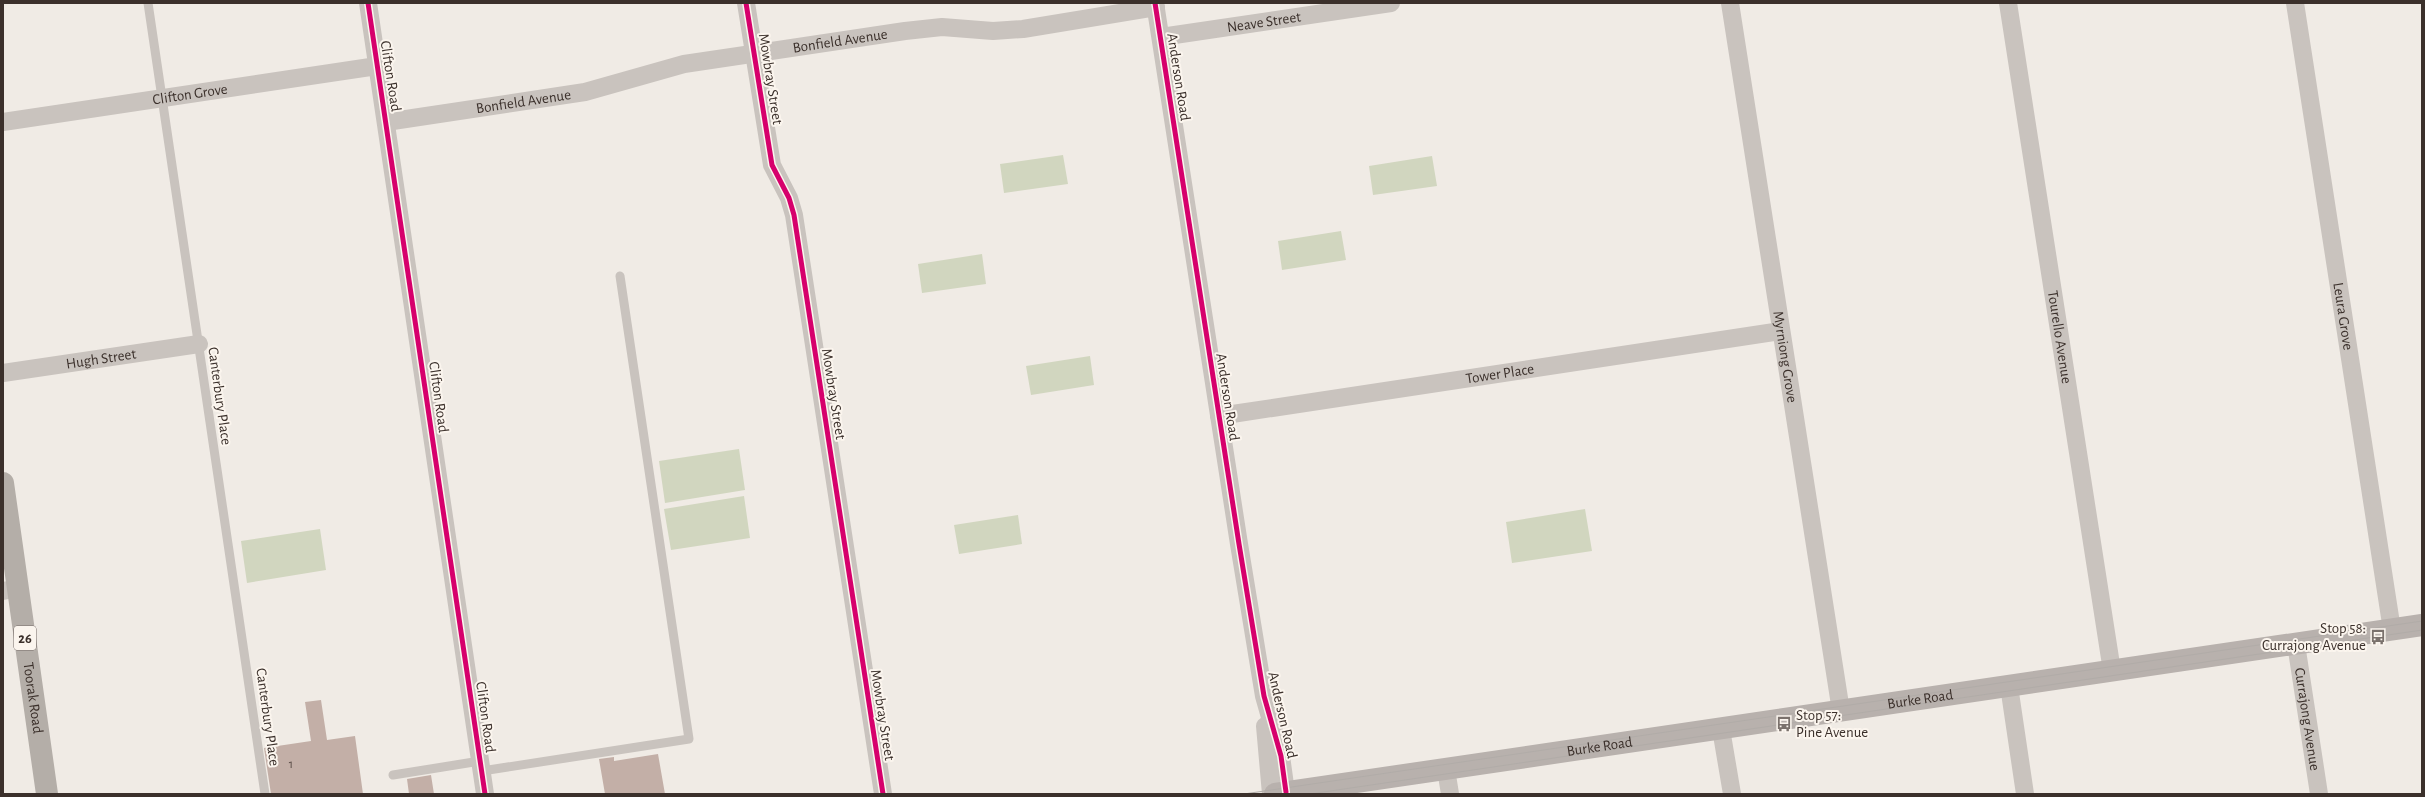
<svg xmlns="http://www.w3.org/2000/svg" width="2425" height="797" viewBox="0 0 2425 797" font-family="'Alegreya Sans',sans-serif">
  <rect width="100%" height="100%" fill="#f0ebe5"/>
  <path fill="#d1d6bf" d="M1063,155L1068,184L1004,193L1000,164Z
    M1432,156L1437,186L1373,195L1369,166Z
    M1341,231L1346,260L1282,270L1278,241Z
    M982,254L986,284L922,293L918,264Z
    M1090,356L1094,385L1031,395L1026,366Z
    M739,449L745,490L665,503L659,461Z
    M744,496L750,538L671,550L664,509Z
    M1585,509L1592,551L1512,563L1506,522Z
    M1018,515L1022,544L959,554L954,525Z
    M320,529L326,570L247,583L241,541Z"/>
  <path fill="#c3afa7" d="M321,700L327,740L355,736L363,794H271L264,748L311,741L305,702Z
    M658,754L665,794H605L599,759L614,757V761Z
    M431,775L434,794H409L407,779Z"/>
  <g fill="none" stroke-linecap="round" stroke-linejoin="round">
    <path stroke="#c9c3be" stroke-width="9" d="M148,3L265,794
      M482,771L689,739L620,276
      M393,775L480,761"/>
    <g stroke="#c9c3be" stroke-width="18">
      <path d="M368,3L485,794"/>
      <path d="M746,3L772,165L789,198L794,215L883,794"/>
      <path d="M1155,3L1239,544L1264,696L1281,756L1286,792"/>
      <path id="s1" d="M1730,3L1841,711"/>
      <path id="s2" d="M2008,3L2112,671"/>
      <path id="s3" d="M2295,3L2392,630"/>
      <path id="s4" d="M1161,37L1391,3"/>
      <path id="s5" d="M3,122L377,66"/>
      <path id="s6" d="M386,122L585,92L684,64L905,31L942,27L993,31L1023,29L1156,7"/>
      <path id="s7" d="M3,373L199,344"/>
      <path id="s8" d="M1219,416L1781,331"/>
      <path d="M3,591L18,588"/>
      <path id="s9" d="M2296,644L2319,794"/>
      <path d="M2009,686L2025,794"/>
      <path d="M1265,726L1271,794"/>
      <path d="M1721,729L1732,794"/>
      <path d="M1446,769L1450,794"/>
    </g>
    <path stroke="#b8b1ad" stroke-width="22" id="s10" d="M1275,794L2422,625"/>
    <path stroke="#b4aea8" stroke-width="22" id="s11" d="M3,483L47,794"/>
    <path stroke="#b1aca8" stroke-width="1" d="M1244,794L2422,621
      M1310,794L2422,630"/>
    <defs>
      <path id="cycleway" d="M368,3L485,794
        M746,3L772,165L789,198L794,215L883,794
        M1155,3L1239,544L1264,696L1281,756L1286,792"/>
    </defs>
    <use href="#cycleway" stroke="#fbf5ee" stroke-width="8"/>
    <use href="#cycleway" stroke="#d6006c" stroke-width="5"/>
  </g>
  <defs>
    <symbol id="bus-bare" viewBox="-9 -9 18 18"><path d="M-5-6H5V4H4V6H2V4H-2V6H-4V4H-5ZM-3.5-4V0h7V-4ZM-3.5 1.2v1.5H-2V1.2ZM2 1.2v1.5H3.5V1.2Z" fill="#7a716c" stroke="#fbf5ee" stroke-width="2.5" paint-order="stroke"/></symbol>
  </defs>
  <g fill-rule="evenodd">
    <use href="#bus-bare" x="2367" y="626" width="22" height="22"/>
    <use href="#bus-bare" x="1773" y="713" width="22" height="22"/>
  </g>
  <g text-anchor="middle" stroke-width="4" stroke-linejoin="round" paint-order="stroke">
    <g font-size="13" fill="#5d504a">
      <text x="291" y="768">1</text>
    </g>
    <rect fill="#fbf5ee" stroke="#756b66" stroke-width="1" x="14" y="626" width="22" height="24" rx="3"/>
    <g font-size="14" font-weight="bold" fill="#3b302b">
      <text x="25" y="643">26</text>
    </g>
    <g font-size="15" fill="#3b302b" stroke="#fbf5ee">
      <text dy="5" stroke="none"><textPath href="#s4" startOffset="104">Neave Street</textPath></text>
      <text dy="5" stroke="none"><textPath href="#s6" startOffset="462">Bonfield Avenue</textPath></text>
      <text transform="translate(391 76) rotate(81)" y="5">Clifton Road</text>
      <text transform="translate(1179 77) rotate(81)" y="5">Anderson Road</text>
      <text transform="translate(771 79) rotate(81)" y="5">Mowbray Street</text>
      <text dy="5" stroke="none"><textPath href="#s5" startOffset="189">Clifton Grove</textPath></text>
      <text dy="5" stroke="none"><textPath href="#s6" startOffset="139">Bonfield Avenue</textPath></text>
      <text dy="5" stroke="none"><textPath href="#s3" startOffset="317">Leura Grove</textPath></text>
      <text dy="5" stroke="none"><textPath href="#s2" startOffset="338">Tourello Avenue</textPath></text>
      <text dy="5" stroke="none"><textPath href="#s1" startOffset="358">Myrniong Grove</textPath></text>
      <text dy="5" stroke="none"><textPath href="#s7" startOffset="99">Hugh Street</textPath></text>
      <text dy="5" stroke="none"><textPath href="#s8" startOffset="284">Tower Place</textPath></text>
      <text transform="translate(834 394) rotate(81)" y="5">Mowbray Street</text>
      <text transform="translate(220 396) rotate(82)" y="5">Canterbury Place</text>
      <text transform="translate(439 397) rotate(82)" y="5">Clifton Road</text>
      <text transform="translate(1228 397) rotate(81)" y="5">Anderson Road</text>
      <text dy="5" stroke="none"><textPath href="#s11" startOffset="217">Toorak Road</textPath></text>
      <text dy="5" stroke="none"><textPath href="#s10" startOffset="652">Burke Road</textPath></text>
      <text transform="translate(883 715) rotate(81)" y="5">Mowbray Street</text>
      <text transform="translate(1283 715) rotate(77)" y="5">Anderson Road</text>
      <text transform="translate(268 717) rotate(82)" y="5">Canterbury Place</text>
      <text transform="translate(486 717) rotate(82)" y="5">Clifton Road</text>
      <text dy="5" stroke="none"><textPath href="#s9" startOffset="76">Currajong Avenue</textPath></text>
      <text dy="5" stroke="none"><textPath href="#s10" startOffset="328">Burke Road</textPath></text>
    </g>
    <g font-size="15" fill="#3b302b" stroke="#fbf5ee" text-anchor="end">
      <text x="2366" y="633">Stop 58:<tspan x="2366" dy="17">Currajong Avenue</tspan></text>
      <text x="1796" y="720" text-anchor="start">Stop 57:<tspan x="1796" dy="17">Pine Avenue</tspan></text>
    </g>
  </g>
  <rect width="2425" height="797" fill="none" stroke="#3b302b" stroke-width="8"/>
</svg>
